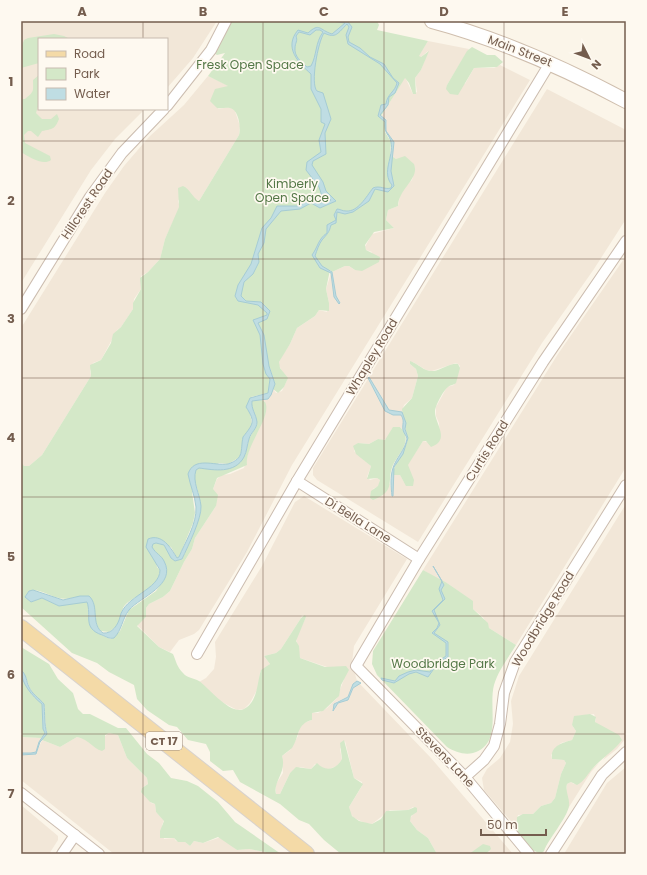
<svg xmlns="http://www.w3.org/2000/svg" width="647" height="875" font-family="Poppins,sans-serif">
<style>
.residential{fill:#f2e7d8}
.green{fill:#d4e8c8;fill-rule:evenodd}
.water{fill:#bfdde3;stroke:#a6ccd4;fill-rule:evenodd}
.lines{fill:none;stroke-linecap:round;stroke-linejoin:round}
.street-casing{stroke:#ccbdb0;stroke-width:12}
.secondary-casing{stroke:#cfbead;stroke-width:16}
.primary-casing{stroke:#d8d2cd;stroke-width:18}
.street{stroke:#fff;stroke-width:10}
.secondary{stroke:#fff;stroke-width:14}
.primary{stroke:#f4daa7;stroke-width:16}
.grid{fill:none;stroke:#745d4e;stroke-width:1;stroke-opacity:0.55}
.labels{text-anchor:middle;stroke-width:3.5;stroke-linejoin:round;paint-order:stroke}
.shield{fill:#fef9f0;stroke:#9d8c7f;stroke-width:1}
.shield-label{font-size:11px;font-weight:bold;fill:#745d4e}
.street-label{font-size:12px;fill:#745d4e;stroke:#fef9f0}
.park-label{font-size:12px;fill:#547847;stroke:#fef9f0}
.neatline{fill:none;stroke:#745d4e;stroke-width:1.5}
.grid-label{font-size:13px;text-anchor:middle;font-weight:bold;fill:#745d4e}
</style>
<rect width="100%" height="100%" fill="#fbf5e9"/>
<g class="residential">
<path d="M21,21h196l-24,37 -26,30v-49h-128v70h106l-30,30 -24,31 -70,113z"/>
<path d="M428,41l41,8 -22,36 18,-1 9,-16h20l6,-3 30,15 -238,385 -45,87 -48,78 -5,4 -15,6 -9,12 -11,-5 -22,-22 9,-8v-9l3,-4 14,-7 7,-6 14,-29 8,-13 3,-11 21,-32 -3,-17 4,-10 5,-4 8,-1 14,-6 6,-22 9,-17 6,-27 -3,-2h3l8,-11 3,4 6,-2 5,-11 -9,-16 4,-8 8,-12 7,-16 18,-12 4,-6 8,2 2,-9 -3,-14 5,-16 3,24 6,6 -4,-7 -4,-24 13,-6h4l6,4 17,-18 -6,-2 -1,-3 7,-13 22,-6 -8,-8 2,-10 10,-4 2,-10 5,-10 7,-6 3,-13 -9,-9 -10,1 -4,-2 2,-15 -8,-11 1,-8 -1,-4 -5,-2 24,-40 8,17 4,-2 -2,-14 6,-8 7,-19 -7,6h-3z"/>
<path d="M208,76l21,10 -11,23 12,-2 5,4 5,15 -1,9 -40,66 -7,-4 -6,-9 -8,13 2,6 -15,32 -5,20 -12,13 -7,4v13l-7,10 -1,10 -12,18 -4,3 -16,30 -8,3 -3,8 1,5 -49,79 -13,11h-5l-3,-4v-134l84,-135 19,-27 25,-29 35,-32z"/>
<path d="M547,89l79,41v89l-32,50 -52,74 -124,199 -101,-62 -4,-5v-7l55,-89 17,32 8,4h8l4,8 -2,7 -3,-3 -8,2 -5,10 -4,1 -5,-1 -9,5 -11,-1 -4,8 17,15 -4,11 3,3 7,-2 3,2 -1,6 -6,3 9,7 8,-13 2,13h1v-21h7l4,7 7,-6 -4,-11 16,-24 13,3 3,-3 1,-3 -1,-15 -3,-7v-9l11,-20 7,-2 6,-19 -2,-2 -2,-1 -24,8 -6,-1 -13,-8 -3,2 6,5 2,7 -6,22 -8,7 -2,7 -13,-1 -20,-34z"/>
<path d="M626,256v211l-110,178 -27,-17 -6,-11 -10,-8v-7l-26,-19h-4l-10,-16 9,15 -19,-12 135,-216z"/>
<path d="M304,496l103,63 -53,87 -2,17 5,18 -4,3 -5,13 -12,5 -3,8 5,-7 10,-3 5,-12 6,-5 72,75 82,96h-27l4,-3 -19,1 -2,2h-32l-9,-16 -11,-8 -7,-9v-3l7,-8 -4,-3 -5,3h-18l-18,14 -7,-1 -11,-5 -4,-5 -1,-6 13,-21v-4l-8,-4 -9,-37 -5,8 2,11 -5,6 -11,4 -11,-6 -4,5 -11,-2 -10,6 -10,21h-4v-10l7,-11 -1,-17 8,-6 8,-14 1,-8 4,-5 9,-3v-7h6l9,-5 10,-10 7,-19 -17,-12 -27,-9 -4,-19 10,-22 -4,-2 -1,3 -20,31 -5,4 -12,3 6,8 -10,8 -1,14 -9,17 -6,6 -7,1 -17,-9 -21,-19 7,-4 8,-9 2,-12 -1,-15 47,-76 33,-64z"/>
<path d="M626,504v234l-9,11 -14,11 2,-3 4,-27 -7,-2 -7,-6 1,-3 -2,-5 -17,2 -5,9 4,6 -4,9 -11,3 -10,12 1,4 12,1 2,3 -5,11 -6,24 -4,5 -10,3 -8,8 -15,1 -3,11 -31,-36 -2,-12 5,-9 13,-11 10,-16 3,-18 -2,-23 8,-25z"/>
<path d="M109,733l9,2 9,23 20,20 1,6 -6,4 9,15 4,1 1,8 8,8 -2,5 2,14 10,-1 2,3 9,1 5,4 4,-5 9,2 18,-6 16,13 12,-1 16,3 2,2h-153l-93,-74v-25l15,-1 6,-14 18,7 17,-10 9,2 19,10 -1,-12z"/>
<path d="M21,737l20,1 -5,14 -5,1h-10z"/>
<path d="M599,763l-8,9 -22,35 -23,37 20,-31 2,-11 -2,-7 1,-11 4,-2 3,2z"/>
<path d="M626,767v87h-62l43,-71z"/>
<path d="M21,805l37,31v4l-9,14h-28z"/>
</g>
<g class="green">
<path d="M232,21h100l16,1 -2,-1h31l2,4 -2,5 51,11 -9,15 2,1 8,-6 -8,19 -6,8 1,16h-3l-4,-11 -4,-5 -25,40 5,4v10l6,10 -1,13 6,4 9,-3 9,8c6,15 -15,24 -16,42l-10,4 -2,10 8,8 -20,4 -9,13 1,5 14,7 -1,5 -17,9 -7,-1 -6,-4h-4l-13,6 -2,-2 -4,19 3,14v8l-10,-1 -4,6 -18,12 -7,16 -11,18 1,6 8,10 -4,9 -6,6 -5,-4 2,-5 -5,-16 -4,6 4,5 -2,14 -17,4 -4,11 3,4 2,13 -1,5 -7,6 -4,21 -12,7 -9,-1 -13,6 19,1 20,-15 4,-16 6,-11 2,-5 -5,-16v-6l10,-1 3,2c8,14 -21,45 -18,63l-30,13 -4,11 5,6 -2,11 -21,32 -3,11 -8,13 -14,29 -7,6 -14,7 -3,4v9l-9,9 22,21 14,7c3,7 4,13 10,19 4,5 11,5 16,8 10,7 32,35 45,28 14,-7 13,-27 17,-39l9,-6 -6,-8 12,-3 5,-4 20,-31 4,-3 1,2 -10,24 3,5 1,12 25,9 21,-1 3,4 -8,15 -2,11 -16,15 -11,2v7c-16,4 -12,16 -20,28 -3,3 -7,5 -10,8 5,16 -9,25 -6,38h4l10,-21 6,-6 15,2 6,-6c8,9 19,7 25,-4l-2,-16 4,-3 10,38 9,6 -14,23 3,9 7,5 13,3 9,-5 5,-8 22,-1 7,-3 2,1v4l-6,4 -1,5 7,9 11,8 9,16h-96l-17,-14 -15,-16 -10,-4 -19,-16 -40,-22 -7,-12 -10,1 -13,-10v-9l-4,-8 -18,-4 -11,-13 -8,-2 -22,-15 -10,-11 -3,-14 -25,-13 -12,-9 -25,-10 -51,-46v-145l3,4h5l13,-11 49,-79 -1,-11 11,-5 10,-17 2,-9 8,-7 12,-18v-6l8,-14 -1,-11 8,-6 12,-13 5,-20 14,-32 -1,-19 5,-2c7,3 9,11 16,15l40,-66c2,-7 0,-25 -9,-27 -4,-1 -9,1 -13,0l-7,-7 5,-12 13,-3 -20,-10 17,-23 -8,2 -3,-2zM196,485c10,26 -3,50 -14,74l-7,2 -12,-17 8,3 6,11 2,-1 14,-34 2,-10 -3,-21zM155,552l6,6 4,8 1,10 -10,15 -27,19 -9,21 -9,8c-19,-7 -23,-12 -23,-32l12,24 9,1c3,-3 8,-5 9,-9 4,-6 2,-14 9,-20 10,-8 33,-17 33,-33l-3,-3zM33,590c18,2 23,13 43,7l-17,9 -17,-8 -11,4 -6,-5 4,-6z"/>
<path d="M54,34l10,2 6,3h-31v24l-18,5v-20l3,-8 4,-2z"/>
<path d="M472,47l15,8h8l8,7 -6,5 -23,1 -16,27 -8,-1 -4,-5 1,-4 20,-34z"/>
<path d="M39,75v28l-3,10 6,6h9l6,-5 2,5c-4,10 -6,10 -17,12l-4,6 -7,-6h-3l-4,4 1,8 25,13 1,4c-8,6 -22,-3 -30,-8v-53h4c10,-8 8,-8 8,-19z"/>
<path d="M410,361c9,3 14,11 24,10 7,-1 18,-9 24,-7l2,4 -4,15c-2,2 -6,2 -8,4 -5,4 -13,19 -13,25 0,12 16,28 -4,35l-5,-6h-3l-15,24 6,15 -1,6h-7l-6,-11h-7c1,-14 13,-23 15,-37 -2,-6 -6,-23 -6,-29l10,-11 6,-22 -2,-7 -6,-5z"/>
<path d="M393,427h7c14,13 -1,26 -7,38 -7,16 4,26 -20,35l-3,-2 1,-7 7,-5 2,-6 -3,-2 -10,1 4,-13 -15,-12 -3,-8 5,-3 11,1 9,-5 7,1z"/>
<path d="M423,570l24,13 26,18v8l15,14 1,5 27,17c-8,13 -18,26 -22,40 -6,23 9,59 -21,68 -9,2 -18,-1 -26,-6l-70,-72 -5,-11 1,-13z"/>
<path d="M21,647l28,17 9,15 15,14 5,16 5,5h7l28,14h8l21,26 12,9 12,15 16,3 11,5 20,16 17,20 46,32h-14l-2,-2 -16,-3 -12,1 -19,-13 -15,6 -9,-2 -4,5 -5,-4h-7l-4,-4h-14v-7l4,-10 -8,-9 -1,-8 -5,-2 -9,-10 1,-4 6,-4 -1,-6 -20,-20 -9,-23 -9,-2 -4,2v14l-3,2c-10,-3 -12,-11 -25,-14l-17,10 -18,-7 5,-8c-2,-4 -2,-18 -2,-23 -1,-8 -7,-10 -11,-15 -7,-7 -6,-18 -13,-24z"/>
<path d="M21,673l11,22 10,9 1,24 2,5 -4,5 -20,-1z"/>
<path d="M590,714l6,3 -1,5 24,13 3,5c-8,11 -19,17 -28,27 -6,6 -10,15 -17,18l-6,-3 -4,2c-2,8 3,14 2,22 -2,12 -20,32 -25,45l-2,2c-13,-1 -19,-13 -26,-22l1,-14 6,-3h10l8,-8 10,-3 4,-5 6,-24 5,-11 -2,-3 -12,-1c-2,-13 10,-16 20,-19l4,-9 -4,-6 2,-9z"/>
<path d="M483,844l7,2 1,3 -5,5h-17z"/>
</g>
<g class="water">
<path d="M332,21l16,1 4,5 -4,10 1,5 11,6 10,9 14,7 9,14 6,5 -4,10 -6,4 -1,8 -8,10 6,5v11l8,11 -3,29 3,15 -6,6 -13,-3 -6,12 -16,11 -8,2 -8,-2 -1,11 -5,2c-2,8 -4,9 -9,15 -3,4 -5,10 -7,16l7,10 10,6 4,24 4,7 -1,1 -5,-7 -3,-24 -11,-5 -8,-13c6,-8 6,-16 15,-22v-8l9,-5 -2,-5 3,-6c3,0 5,2 9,2 12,1 20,-14 27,-23 7,-3 12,2 18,0l1,-3c-11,-13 2,-28 -1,-43 -2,-9 -7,-7 -6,-20l-7,-6 3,-11 5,-1c1,-10 9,-12 11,-21l-17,-19 -32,-20 -2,-9 3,-8 -2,-3c-9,9 -11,15 -23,9 -6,9 -14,51 -7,58l6,2 8,26 -6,14 1,21 -13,7 -1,4 11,17 3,9 10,10 -16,7 -9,-5 -11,6 -19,2 -15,18 -2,14 -6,11 1,8 -6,12 -9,8 -3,14 5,5 15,1 9,9 -3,8 -9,4 6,12 5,31 6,18 -4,11 -3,4 -16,2c-1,8 4,13 5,21 0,7 -6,10 -8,17 -2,6 -2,12 -5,18 -9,17 -30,13 -45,11l-3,2c-4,12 4,24 5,36 1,12 -13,40 -19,53l-7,2 -4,-3 -7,-13 -8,-2 -3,1 -1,3c4,7 9,8 12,14 13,24 -24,36 -35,49 -7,9 -7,20 -15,28 -5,1 -7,-1 -12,-3 -20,-7 -10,-19 -15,-33l-28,4 -17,-8 -11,4 -6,-5 4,-6 4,-1 30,10 17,-4h9c11,10 1,28 14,37 9,1 15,-8 17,-16 4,-21 40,-27 40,-47l-14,-23 2,-8c14,-6 23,9 29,19l2,-1c6,-15 18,-33 17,-50 -1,-11 -6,-22 -8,-33 6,-18 26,-8 40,-10 17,-6 12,-13 15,-27 10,-13 13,-15 3,-30l4,-9 18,-5 2,-14 -4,-5 -3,-10 -3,-29 -7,-15 14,-5v-2l-9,-8 -20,-4 -3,-5 3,-11 13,-21 11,-36 9,-10 6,-12h22l12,-8 9,5 11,-3 -9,-4 -3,-9 -13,-17 1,-8 14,-10 -2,-12 6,-16 -4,-2v-13l-10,-20v-15c-12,-11 -28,-26 -13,-44l10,3c12,-11 11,-3 24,1l13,-11zM316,30h4l3,2c-8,11 -6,23 -12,34l-4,1c-6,-5 -13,-11 -12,-19 0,-5 3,-7 1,-12l3,-4 11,3z"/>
<path d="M369,377l20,33 13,2 4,11 -1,6 3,9 -5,16 -9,13 -1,29h-1c-1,-9 -2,-19 1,-28 3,-10 12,-18 14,-29 0,-3 -3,-5 -4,-9 -1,-6 2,-9 -2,-15h-8l-8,-4 -17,-33z"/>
<path d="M433,566l11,19 -3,5 4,9 -11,11 6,15 -6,8 14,9v15l-10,6 -10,14 -12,-5 -7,2 -15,9 -12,-3 -1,-2 14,3 4,-5 9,-4 8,-2 14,2 6,-9 10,-7v-13l-14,-10 5,-5 2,-5 -7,-12 11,-11 -4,-11 3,-8z"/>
<path d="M21,670c6,5 5,11 8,17 3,7 10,11 15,17 1,10 0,20 3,30l-7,8 -4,12 -15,1v-2h10l5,-1 3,-10 6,-9 -2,-4 -1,-25c-10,-8 -21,-21 -21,-34z"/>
<path d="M357,681l4,2 -8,5 -5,12 -10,3 -5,8 1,-7 14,-7 5,-13z"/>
</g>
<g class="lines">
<defs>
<g id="street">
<path d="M167,106l44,-56 15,-29"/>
<path d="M21,309l69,-112 32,-44 42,-44"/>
<path d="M297,481l122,78"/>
<path d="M197,654l100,-173 253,-418"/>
<path d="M465,777l19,-17 10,-14 6,-22 4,-31 11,-31 111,-177"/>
<path d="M21,793l78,61"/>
<path d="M62,854l13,-19"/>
<path d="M529,854l-64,-77 -109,-111 63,-107 124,-197 83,-121"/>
<path d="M551,854l51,-79 24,-23"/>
</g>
<path id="secondary" d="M432,21c68,18 132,47 194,80"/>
<path id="primary" d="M21,628l285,226"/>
</defs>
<use href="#street" class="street-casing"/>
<use href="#secondary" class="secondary-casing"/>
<use href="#primary" class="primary-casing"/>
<use href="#street" class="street"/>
<use href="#secondary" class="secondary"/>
<use href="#primary" class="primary"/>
</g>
<path class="grid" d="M143,21v18M263,21v833M384,21v833M504,21v833M143,109v745M21,141h605M21,259h605M21,378h605M21,497h605M21,616h605M21,734h605"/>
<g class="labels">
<rect class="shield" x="146" y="732" width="36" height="18" rx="3"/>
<g class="shield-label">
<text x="164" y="745">CT 17</text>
</g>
<g class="street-label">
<text transform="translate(520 51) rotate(21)" y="4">Main Street</text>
<text transform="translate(87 204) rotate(-56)" y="4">Hillcrest Road</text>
<text transform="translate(372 357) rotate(-59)" y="4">Whapley Road</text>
<text transform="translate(487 451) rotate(-58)" y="4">Curtis Road</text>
<text transform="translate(358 520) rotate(32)" y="4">Di Bella Lane</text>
<text transform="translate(543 619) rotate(-59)" y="4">Woodbridge Road</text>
<text transform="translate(445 757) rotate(46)" y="4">Stevens Lane</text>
</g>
<g class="park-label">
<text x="250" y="69">Fresk Open Space</text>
<text x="292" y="188">Kimberly<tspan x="292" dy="14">Open Space</tspan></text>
<text x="443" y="668">Woodbridge Park</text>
</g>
</g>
<rect width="647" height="875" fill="none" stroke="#fef9f0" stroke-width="44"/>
<rect x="38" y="38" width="130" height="72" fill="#fef9f0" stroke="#c7bbaf"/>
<rect x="46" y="51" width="20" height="6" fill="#f4daa7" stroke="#c7bbaf"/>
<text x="74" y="58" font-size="12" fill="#745d4e">Road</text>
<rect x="46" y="68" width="20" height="12" fill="#d4e8c8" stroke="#c7bbaf"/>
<text x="74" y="78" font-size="12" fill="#745d4e">Park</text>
<rect x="46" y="88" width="20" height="12" fill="#bfdde3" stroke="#c7bbaf"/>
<text x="74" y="98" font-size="12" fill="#745d4e">Water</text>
<g transform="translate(589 58) rotate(132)" stroke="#fef9f0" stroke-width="3" paint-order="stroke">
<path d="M0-3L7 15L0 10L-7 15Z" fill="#745d4e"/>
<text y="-6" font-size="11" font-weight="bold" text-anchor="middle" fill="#745d4e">N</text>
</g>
<path d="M481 829v6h65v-6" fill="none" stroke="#745d4e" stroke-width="2"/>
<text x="487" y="829" font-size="12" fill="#745d4e" stroke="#fef9f0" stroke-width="3" paint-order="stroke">50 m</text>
<rect x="22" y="22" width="603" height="831" class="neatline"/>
<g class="grid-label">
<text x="82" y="16">A</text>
<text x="203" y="16">B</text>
<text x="324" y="16">C</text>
<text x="444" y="16">D</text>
<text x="565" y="16">E</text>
<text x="11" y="86">1</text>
<text x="11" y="205">2</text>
<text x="11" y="323">3</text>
<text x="11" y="442">4</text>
<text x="11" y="561">5</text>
<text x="11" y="679">6</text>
<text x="11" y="798">7</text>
</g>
</svg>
